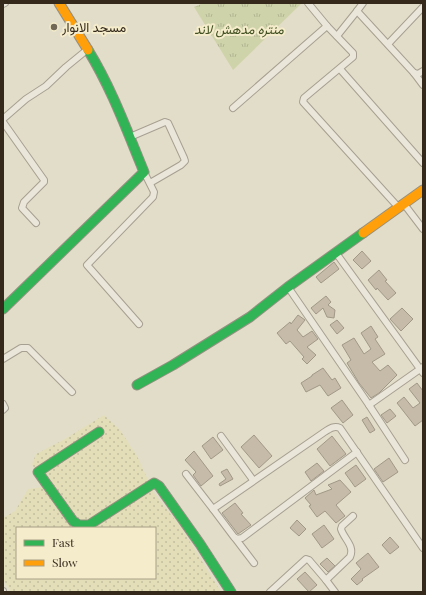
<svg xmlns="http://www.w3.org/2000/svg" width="426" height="595" font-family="'Playfair Display',Vazirmatn,serif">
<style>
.farmland{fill:url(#farmland-dots);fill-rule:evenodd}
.park{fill:url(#park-tufts)}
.building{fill:#c6bba9;stroke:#a29888}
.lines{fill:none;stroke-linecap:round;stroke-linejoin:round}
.street-casing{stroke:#a7a092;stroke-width:8}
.fast-casing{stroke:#969082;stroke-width:11}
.slow-casing{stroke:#969082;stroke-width:11}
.street{stroke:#eae6da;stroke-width:6}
.fast{stroke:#30b455;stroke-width:9}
.slow{stroke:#ff9f0a;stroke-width:9}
.poi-dot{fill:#716858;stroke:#f5eccc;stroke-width:1.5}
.labels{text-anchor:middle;stroke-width:4;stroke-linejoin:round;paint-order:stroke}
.poi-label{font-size:13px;fill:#34291b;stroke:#f5eccc;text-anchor:start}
.park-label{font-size:13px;font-style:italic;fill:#415121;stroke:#f5eccc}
</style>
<defs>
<pattern id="farmland-dots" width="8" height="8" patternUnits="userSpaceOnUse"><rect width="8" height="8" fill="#e3deb8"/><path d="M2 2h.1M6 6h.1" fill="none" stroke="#c3be9e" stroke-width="1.8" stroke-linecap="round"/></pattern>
<pattern id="park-tufts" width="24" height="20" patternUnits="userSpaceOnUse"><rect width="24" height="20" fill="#cfd3aa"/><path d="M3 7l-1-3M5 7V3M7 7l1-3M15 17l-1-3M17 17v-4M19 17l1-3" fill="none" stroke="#b2b592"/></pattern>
</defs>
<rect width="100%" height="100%" fill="#e2ddc8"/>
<path class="farmland" d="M104,415l16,15 17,26 17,37 28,36 39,63h-210l-8,-13v-61l12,-7 13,-22 15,-2 -11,-23 4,-10 29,-15zM17,528h138v50h-138z"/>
<path class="park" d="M204,3h98l-69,67 -39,-63z"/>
<g class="building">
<path d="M362,251l9,10 -9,8 -9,-9z"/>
<path d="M334,262l5,7 -18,14 -5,-6z"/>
<path d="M379,270l8,10 -2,1 11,12 -8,7 -11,-12 -1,2 -8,-10z"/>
<path d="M326,296l5,6 -3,3 7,5 -1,8 -7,-1 -4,-9 -7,6 -5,-6z"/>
<path d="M402,308l11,11 -12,12 -11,-12z"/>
<path d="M298,315l7,5 -8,10 6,7 9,-6 6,8 -11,8 9,8 -9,9 -5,-5 2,-2 -14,-16 -4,3 -9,-11 13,-11 1,2z"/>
<path d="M337,320l7,8 -7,6 -7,-9z"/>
<path d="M371,326l7,11 -3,2 10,15 -13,8 8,9 8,-6 9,10 -18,18 -8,5 -12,-15 -12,-20 4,-3 -9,-15 12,-7 10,16 7,-5 -10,-16z"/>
<path d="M323,368l9,12 3,-2 6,10 -13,8 -8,-11 -14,7 -5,-9 11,-7v-1z"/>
<path d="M417,383l6,8v29l-8,6 -18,-23 7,-6 9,11 7,-5 -11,-14z"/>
<path d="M342,400l11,15 -10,8 -12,-15z"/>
<path d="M390,409l6,7 -9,7 -6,-8z"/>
<path d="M367,417l8,13 -5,3 -8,-13z"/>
<path d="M254,435l18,21 -13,12 -18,-21z"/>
<path d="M332,436l14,18 -16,12 -13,-17z"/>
<path d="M213,437l10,13 -12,9 -9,-13z"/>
<path d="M194,451l19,25 -12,10 -8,-11 3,-3 -11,-12z"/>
<path d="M389,458l9,14 -15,10 -9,-13z"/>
<path d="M317,463l7,8 -13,10 -6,-9z"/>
<path d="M356,465l10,14 -11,8 -10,-14z"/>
<path d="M227,469l6,10 -13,7 -1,-2 7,-5 -5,-7z"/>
<path d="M340,480l11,12 -15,13 9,11 -9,7 -11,-12 -8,6 -8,-11 2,-1 -6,-7 9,-8 2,5 16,-6 -4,-4z"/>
<path d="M235,503l8,10 -2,1 10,11 -13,9 -16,-21z"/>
<path d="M297,520l9,9 -7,7 -9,-8z"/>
<path d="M324,525l10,14 -12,9 -10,-14z"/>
<path d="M390,537l9,10 -9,7 -8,-9z"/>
<path d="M368,553l11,14 -17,12 1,1 -6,5 -6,-6 10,-10 -5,-6z"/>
<path d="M327,558l8,8 -7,6 -8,-8z"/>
<path d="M305,572l12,13 -8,7 -12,-13z"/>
</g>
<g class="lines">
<defs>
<g id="street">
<path d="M363,3l-6,8 57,62 4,1 5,-3"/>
<path d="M3,4l2,-1"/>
<path d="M327,26l26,27v4l-49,41 -1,4 96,106"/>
<path d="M337,36l20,-25"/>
<path d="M388,44l35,-37"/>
<path d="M340,69l83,94"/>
<path d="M414,73l9,12"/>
<path d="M233,108l94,-82 -19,-23"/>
<path d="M3,119l23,-20 20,-13 20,-19 22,-18"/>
<path d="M3,122l41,58v2l-20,20 -2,6 14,15"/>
<path d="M130,137l35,-15 3,1 16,35 1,3 -4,4 -31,18"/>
<path d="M404,204l19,25"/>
<path d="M336,253l87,120"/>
<path d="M288,287l81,118 54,-38"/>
<path d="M139,324l-52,-59 66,-68 1,-5 -10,-20"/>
<path d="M3,359l18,-11h7l44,44"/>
<path d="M3,404l2,4 -2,2"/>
<path d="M369,405l36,55"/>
<path d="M221,436l32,44"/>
<path d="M186,474l27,35 110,-76c6,-4 11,-8 17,-5l83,120"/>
<path d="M213,509l21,28 3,2 5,-1 115,-86"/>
<path d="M235,538l19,25"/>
<path d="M326,580l9,12"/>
<path d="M3,591v1"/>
<path d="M270,592l36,-33 3,1 17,20 24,-23c5,-11 -6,-18 -9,-28l1,-3 11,-10"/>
</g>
<g id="fast">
<path d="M3,309l141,-137c-17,-41 -32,-83 -56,-122"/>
<path d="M137,385l36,-20 77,-48 38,-30 75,-54"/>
<path d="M99,432l-61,40 35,49 6,4h10l65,-42 5,3 41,58 31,48"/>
</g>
<g id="slow">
<path d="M59,3l29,47"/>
<path d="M363,233l60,-43"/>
</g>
</defs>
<use href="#street" class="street-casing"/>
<use href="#fast" class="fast-casing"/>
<use href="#slow" class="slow-casing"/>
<use href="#street" class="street"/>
<use href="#fast" class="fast"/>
<use href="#slow" class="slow"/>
</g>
<circle class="poi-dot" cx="54" cy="27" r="4"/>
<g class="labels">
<g class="poi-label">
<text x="62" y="32">مسجد الانوار</text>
</g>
<g class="park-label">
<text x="239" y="34">منتره مدهش لاند</text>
</g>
</g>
<rect width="426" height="595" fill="none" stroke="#34291b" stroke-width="8"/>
<rect x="16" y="527" width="140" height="52" fill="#f5eccc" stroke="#a89e85"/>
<rect x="24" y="540" width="20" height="6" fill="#30b455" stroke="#a89e85"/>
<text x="52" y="547" font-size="12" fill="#34291b">Fast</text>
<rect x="24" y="560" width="20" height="6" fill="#ff9f0a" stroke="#a89e85"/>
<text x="52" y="567" font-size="12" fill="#34291b">Slow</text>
</svg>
